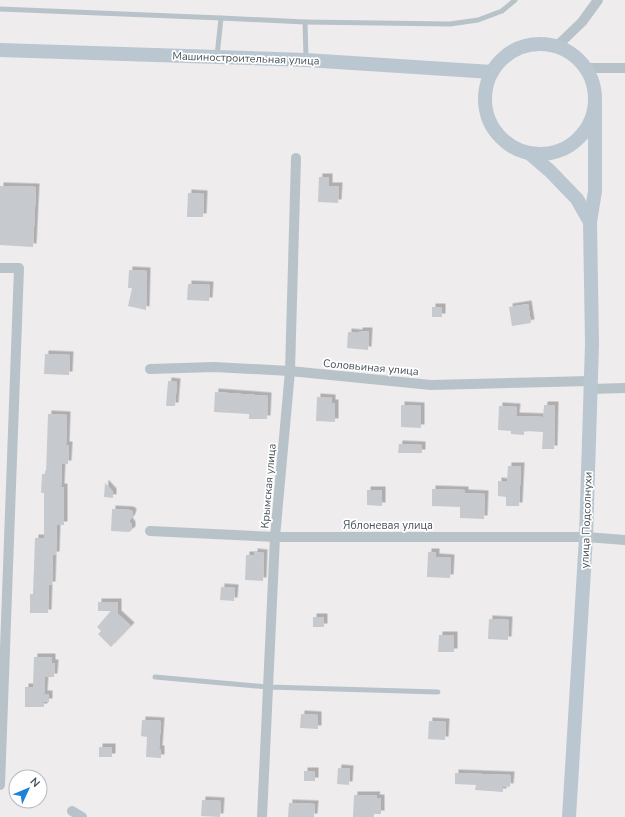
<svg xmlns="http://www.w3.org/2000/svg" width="625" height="817" font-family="'Nunito Sans',sans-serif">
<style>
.building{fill:#c6cacf;filter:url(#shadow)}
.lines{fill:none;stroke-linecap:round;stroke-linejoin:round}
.lane{stroke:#b8c3c9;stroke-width:5}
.street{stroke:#b8c3c9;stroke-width:10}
.secondary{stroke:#bac7d1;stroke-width:14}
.labels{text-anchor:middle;stroke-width:3.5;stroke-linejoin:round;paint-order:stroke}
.street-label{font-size:11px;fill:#455259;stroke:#fff}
</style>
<defs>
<filter id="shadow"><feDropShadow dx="3.5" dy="-3.5" stdDeviation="0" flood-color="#0004"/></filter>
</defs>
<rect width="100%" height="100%" fill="#efeced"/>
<g class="building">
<path d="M319,177h10v9h10l-1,17 -20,-1z"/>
<path d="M0,186l36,1 -3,60 -33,-2z"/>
<path d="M188,193l16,1 -1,23h-16z"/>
<path d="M129,270l18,1 -1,39 -18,-4 4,-18h-4z"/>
<path d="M188,284l22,1 -1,16 -22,-1z"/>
<path d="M528,304l3,19 -19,3 -3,-19z"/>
<rect x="432" y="307" width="10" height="10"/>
<path d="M359,331h10l-1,19 -21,-2 1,-16 11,1z"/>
<path d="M45,354l25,1 -1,20 -25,-1z"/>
<path d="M168,381l9,1 -2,24h-9z"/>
<path d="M215,392l53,4 -1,23h-18v-5l-35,-2z"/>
<path d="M317,397l15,1v5h3v19l-19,-1z"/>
<path d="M401,405l20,1v22l-20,-1z"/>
<path d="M544,405h11l-1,44h-12l1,-17 -19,-1v4l-13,-1v-3l-13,-1 1,-24 18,1 -1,9 27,1z"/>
<path d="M48,414l19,1 -1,30h3l-1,19h-6l-1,23h3v38h-7l-1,30h-3l-1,30h-3l-1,28h-18v-19h3l2,-56h9v-45h-3l1,-19h4z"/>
<path d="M399,444l23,1v8h-24z"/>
<path d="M508,466h13l-2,40h-13v-9l-8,-1v-15l9,1z"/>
<path d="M105,483l8,9v6l-9,-1z"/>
<path d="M432,489l33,1v3l20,1 -1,25 -24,-1v-11l-28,-1z"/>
<path d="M367,490h15v16l-15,-1z"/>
<path d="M112,509l18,1 3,2 -1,5 -3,4 3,4v5l-3,2 -18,-1z"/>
<path d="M254,552l10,1 -1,28 -18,-1 1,-25h8z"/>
<path d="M428,552h8v5l15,1 -1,20 -23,-1z"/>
<path d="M221,587l14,1 -1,13 -14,-1z"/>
<path d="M98,602h20v12l13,12 -20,21 -13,-13 3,-3 -4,-4 14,-16h-13z"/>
<rect x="313" y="617" width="11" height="10"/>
<path d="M489,619l20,1 -1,20 -20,-1z"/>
<path d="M439,635h15v17h-16z"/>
<path d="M34,657h18v6h3l-1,14h-9l-1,17h5v8h-5v5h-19v-20h8z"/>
<path d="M301,714l17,1v14l-18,-1z"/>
<path d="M142,720l19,1 -2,28h2v9l-15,-1 1,-20 -6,-1z"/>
<path d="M429,721l17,1 -1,18 -17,-1z"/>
<rect x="99" y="747" width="13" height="10"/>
<path d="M338,768l12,1 -1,16 -12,-1z"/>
<rect x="304" y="771" width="11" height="10"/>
<path d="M455,773l56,2 -1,12 -7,-1v6l-28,-2 1,-5 -21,-1z"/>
<path d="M354,795h23l-1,3h5v16h-7v3h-21z"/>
<path d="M202,800l19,1 -1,16 -19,-1z"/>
<path d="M289,803l26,1 -1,13h-26z"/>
</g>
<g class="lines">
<g class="lane">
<path d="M0,9l221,9"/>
<path d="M305,22l145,2 28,-4 24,-9 13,-11"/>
<path d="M217,56l4,-38 84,4 1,36"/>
<path d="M155,677l113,10 170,5"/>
</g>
<g class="street">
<path d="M557,46l25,-24 16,-22"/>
<path d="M586,68h39"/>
<path d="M0,268h19l-19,517"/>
<path d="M150,369l64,-2 76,4 141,14 159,-4"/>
<path d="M590,389l35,-1"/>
<path d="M150,531l125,6h311l39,3"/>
<path d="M72,811l10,6"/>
<path d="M262,817l13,-280 15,-166 6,-213"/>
</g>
<g class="secondary">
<circle cx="540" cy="99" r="55"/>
<path d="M0,50l306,10 186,12"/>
<path d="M529,153l21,18 27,28 13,23"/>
<path d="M569,817l17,-280 6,-193 -2,-122 5,-31v-87"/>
</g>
</g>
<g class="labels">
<g class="street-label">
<text transform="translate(246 58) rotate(2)" y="4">Машиностроительная улица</text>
<text transform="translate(371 367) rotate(5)" y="4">Соловьиная улица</text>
<text transform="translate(268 486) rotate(-85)" y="4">Крымская улица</text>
<text transform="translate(586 520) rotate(-88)" y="4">улица Подсолнухи</text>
<text x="388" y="529">Яблоневая улица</text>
</g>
</g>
<g transform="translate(28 789) rotate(46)"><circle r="19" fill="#ffffff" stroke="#b5babd"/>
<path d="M0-3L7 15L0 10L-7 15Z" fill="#1c82da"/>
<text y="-6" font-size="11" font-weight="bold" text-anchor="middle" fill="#455259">N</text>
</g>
</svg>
